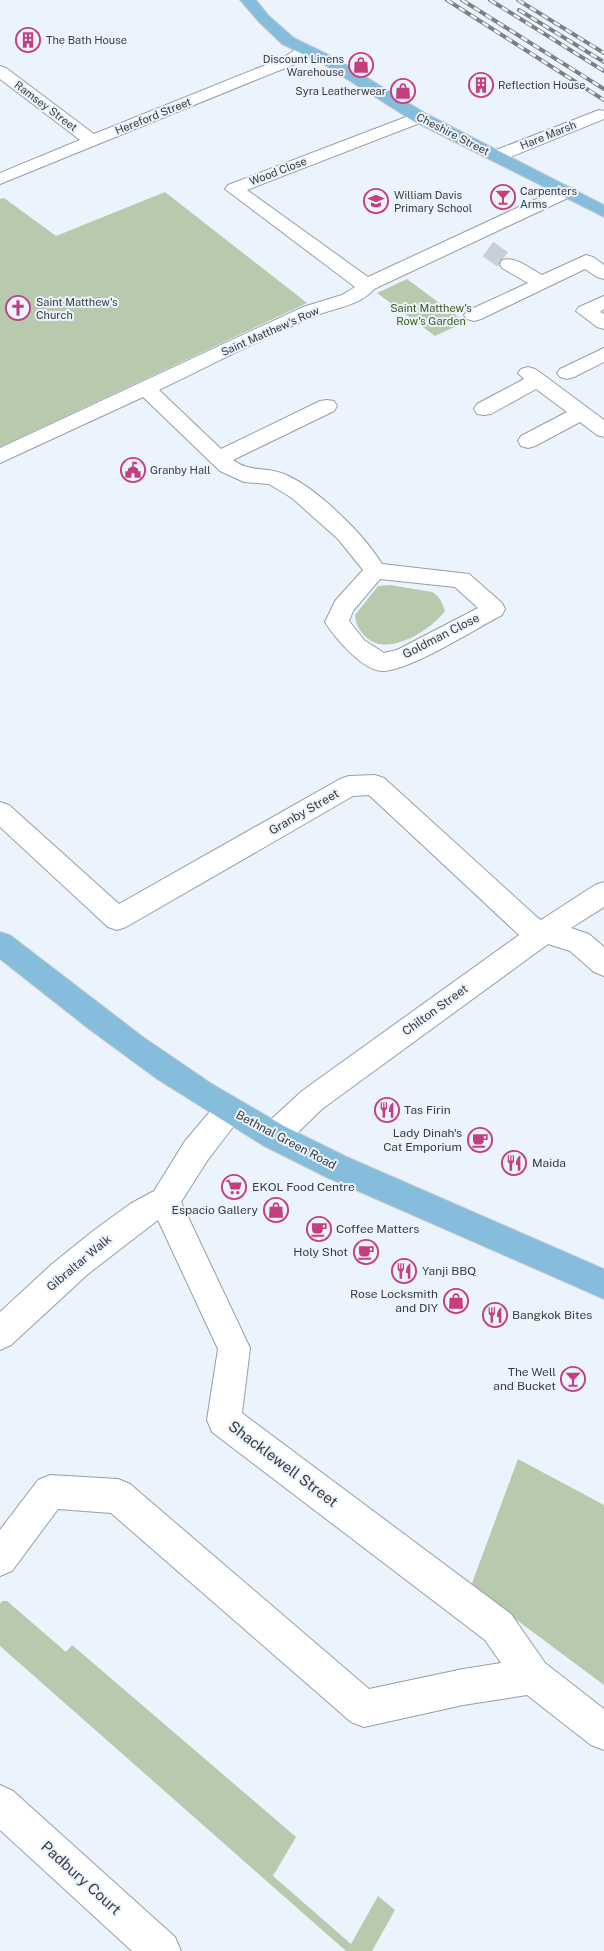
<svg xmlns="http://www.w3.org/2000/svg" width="604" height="1951" font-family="'Public Sans',sans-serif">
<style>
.green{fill:#b8caad}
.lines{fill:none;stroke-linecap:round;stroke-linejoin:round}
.minor-tunnel{stroke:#c7ced6;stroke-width:18;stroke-dasharray:18 9;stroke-linecap:butt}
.minor-casing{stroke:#969ea6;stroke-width:2}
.major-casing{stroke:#cfd0d1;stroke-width:2}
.minor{fill:#fff;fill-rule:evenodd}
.major{fill:#86bddc;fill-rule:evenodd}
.rail-casing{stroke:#7b8086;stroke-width:4}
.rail{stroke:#ebf3fc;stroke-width:2.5;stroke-dasharray:7;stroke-linecap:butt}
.labels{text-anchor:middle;stroke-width:4;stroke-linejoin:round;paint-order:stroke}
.far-poi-label{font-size:11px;fill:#393c40;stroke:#ebf3fc;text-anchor:start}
.far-street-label{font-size:11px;fill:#393c40;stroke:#ebf3fc}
.far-park-label{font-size:11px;fill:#385c1a;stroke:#ebf3fc}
.street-label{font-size:12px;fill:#393c40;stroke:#ebf3fc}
.poi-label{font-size:12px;fill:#393c40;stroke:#ebf3fc;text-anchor:start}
.near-street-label{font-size:15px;fill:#393c40;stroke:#ebf3fc}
</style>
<rect width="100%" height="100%" fill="#ebf3fc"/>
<g class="green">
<path d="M165,192l142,111 -307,144v-248l4,-1 52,38z"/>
<path d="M407,279l58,43 -30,14 -58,-43z"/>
<path d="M390,585l42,7c8,4 10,11 13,19 -14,19 -56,46 -78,27 -8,-8 -11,-12 -12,-23l23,-29z"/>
<path d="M518,1459l86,46v180l-133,-99z"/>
<path d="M2,1601h5l59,51 6,-7 224,192 -23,39 78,68 27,-48 17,14 -23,41h-26l-346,-305v-42z"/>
</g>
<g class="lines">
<path class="minor-tunnel" d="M488,249l21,15"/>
<defs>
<g id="minor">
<path d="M305,45l6,2 2,3 -18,14 -295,120v-11l80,-33 -80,-61v-13l6,2 88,66 189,-76 16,-11z"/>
<path d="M599,110l5,1v8l-101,41 -6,1 -6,-1 -3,-4 3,-4z"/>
<path d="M419,112l6,1 2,4 -2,4 -178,69 121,87 192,-89 6,-1 6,1 3,4 -3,4 -198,93c-16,18 -38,18 -59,27 -53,22 -104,49 -156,74l62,59 99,-48 7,-1 7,1 3,5 -3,5 -101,49c17,13 32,6 51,14 32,13 80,60 98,90l87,10 33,29 3,6 -3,6c-27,14 -92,56 -120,56 -20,-1 -47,-33 -57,-49l10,-21 28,-31 -25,-31 -46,-41 -23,-14 -25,-2 -24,-11 -77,-74 -143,66v-15l303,-141 39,-12 13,-8 -130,-98 3,-4zM380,579l75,8 23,21 -81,42 -13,3 -20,-13 -15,-19 4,-10z"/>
<path d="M586,255l7,2 11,8v14l-7,-2 -12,-8 -104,50 -7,2 -7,-2 -3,-4 3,-4 61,-28 -26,-15 -2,-4 2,-4c15,-4 28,9 40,15z"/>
<path d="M604,296v13l-4,3 4,2v15l-7,-2 -21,-16 3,-4z"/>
<path d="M604,348v14l-30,15 -7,2 -7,-2 -3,-4 3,-4z"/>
<path d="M528,367l7,2 10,7 59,44v17l-7,-2 -17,-13 -45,24 -7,2 -7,-2 -3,-5 3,-5 46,-24 -31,-23 -45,25 -7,1 -7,-1 -3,-5 3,-5 47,-25 -6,-6 3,-4z"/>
<path d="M375,775l9,3 155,141 2,1 54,-35 9,-3v25l-33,21 18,6 15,13v29l-10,-4 -24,-21 -22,-7 -226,165 -38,37 -10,4 -10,-4 -5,-10 5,-10 38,-35 217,-156 -150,-140 -16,1 -227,131 -9,3 -9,-3 -108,-100v-25l9,3 110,99 221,-125 9,-3z"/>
<path d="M229,1097l10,4 5,9 -5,9 -32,42 -26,41 69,146 -8,65 269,201 34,49 59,46v41l-13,-5 -64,-50 -64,10 -99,22 -13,-5 -240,-209 -53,-4 -46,62 -12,5v-46l38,-50 12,-5 68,4 12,5 239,205 94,-20 38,-6 -16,-23 -273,-208 -5,-12 11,-71 -60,-129 -70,54 -77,71 -11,5v-38l52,-48 41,-33 37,-27 24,-13 31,-50 34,-40z"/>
<path d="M0,1785l13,6 162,146 6,14h-49l-132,-121z"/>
</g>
<g id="major">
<path d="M240,0h16l13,16 25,22 41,20 90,55 179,92v12l-191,-96 -90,-57 -41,-20 -23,-22z"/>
<path d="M0,932l10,3 133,102 69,47 72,42 63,31 257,112v30l-278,-122 -62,-31 -107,-67 -68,-50 -89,-70z"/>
</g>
</defs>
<use href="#minor" class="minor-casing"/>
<use href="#major" class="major-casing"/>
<use href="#minor" class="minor"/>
<use href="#major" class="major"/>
<defs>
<g id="rail">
<path d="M447,0l157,100"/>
<path d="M462,0l142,89"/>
<path d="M490,0l114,71"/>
<path d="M518,0l86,53"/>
<path d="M519,10l85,52"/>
</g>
</defs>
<use href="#rail" class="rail-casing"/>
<use href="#rail" class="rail"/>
</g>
<defs>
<symbol id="building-ring" viewBox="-11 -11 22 22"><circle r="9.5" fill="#ebf3fc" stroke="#c53f80" stroke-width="1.5"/><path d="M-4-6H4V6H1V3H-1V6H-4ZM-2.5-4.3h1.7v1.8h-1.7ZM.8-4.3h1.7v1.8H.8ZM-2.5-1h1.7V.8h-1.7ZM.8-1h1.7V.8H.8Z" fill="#c53f80"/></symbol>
<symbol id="shop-ring" viewBox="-11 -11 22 22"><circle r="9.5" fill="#ebf3fc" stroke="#c53f80" stroke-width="1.5"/><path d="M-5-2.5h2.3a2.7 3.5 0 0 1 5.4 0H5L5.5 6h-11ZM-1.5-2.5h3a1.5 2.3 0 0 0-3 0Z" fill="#c53f80"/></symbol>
<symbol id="bar-ring" viewBox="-11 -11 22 22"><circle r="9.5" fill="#ebf3fc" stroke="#c53f80" stroke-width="1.5"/><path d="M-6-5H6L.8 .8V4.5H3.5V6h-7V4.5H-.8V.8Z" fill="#c53f80"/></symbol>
<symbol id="school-ring" viewBox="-11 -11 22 22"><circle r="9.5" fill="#ebf3fc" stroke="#c53f80" stroke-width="1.5"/><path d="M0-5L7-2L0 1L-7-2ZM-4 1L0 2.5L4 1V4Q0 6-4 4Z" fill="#c53f80"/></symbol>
<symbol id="church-ring" viewBox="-11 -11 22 22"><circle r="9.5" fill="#ebf3fc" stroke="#c53f80" stroke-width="1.5"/><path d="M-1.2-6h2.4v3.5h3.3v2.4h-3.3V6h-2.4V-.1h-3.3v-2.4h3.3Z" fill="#c53f80"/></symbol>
<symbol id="civic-ring" viewBox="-11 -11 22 22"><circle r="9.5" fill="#ebf3fc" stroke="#c53f80" stroke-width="1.5"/><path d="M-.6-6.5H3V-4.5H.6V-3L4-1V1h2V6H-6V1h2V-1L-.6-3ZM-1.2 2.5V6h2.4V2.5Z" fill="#c53f80"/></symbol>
<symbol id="restaurant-ring" viewBox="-11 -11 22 22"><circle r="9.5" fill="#ebf3fc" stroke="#c53f80" stroke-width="1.5"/><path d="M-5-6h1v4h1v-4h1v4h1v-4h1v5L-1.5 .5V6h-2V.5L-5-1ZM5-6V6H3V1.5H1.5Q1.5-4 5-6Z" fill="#c53f80"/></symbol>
<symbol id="cafe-ring" viewBox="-11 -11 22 22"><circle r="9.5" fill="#ebf3fc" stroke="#c53f80" stroke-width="1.5"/><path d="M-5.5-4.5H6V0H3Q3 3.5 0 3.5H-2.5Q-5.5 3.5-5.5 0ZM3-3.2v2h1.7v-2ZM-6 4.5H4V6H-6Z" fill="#c53f80"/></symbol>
<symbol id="supermarket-ring" viewBox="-11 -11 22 22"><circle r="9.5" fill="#ebf3fc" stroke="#c53f80" stroke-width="1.5"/><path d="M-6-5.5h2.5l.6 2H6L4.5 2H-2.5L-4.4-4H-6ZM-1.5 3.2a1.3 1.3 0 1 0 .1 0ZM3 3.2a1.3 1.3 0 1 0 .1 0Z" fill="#c53f80"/></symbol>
</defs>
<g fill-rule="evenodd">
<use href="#building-ring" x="14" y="26" width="28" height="28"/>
<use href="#shop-ring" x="347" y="51" width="28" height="28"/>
<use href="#building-ring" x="467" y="71" width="28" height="28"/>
<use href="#shop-ring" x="389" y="77" width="28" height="28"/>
<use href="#bar-ring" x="489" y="183" width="28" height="28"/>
<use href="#school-ring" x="362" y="187" width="28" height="28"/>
<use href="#church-ring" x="4" y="294" width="28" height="28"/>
<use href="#civic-ring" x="119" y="456" width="28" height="28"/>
<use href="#restaurant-ring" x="373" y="1096" width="28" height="28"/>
<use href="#cafe-ring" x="466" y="1126" width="28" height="28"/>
<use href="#restaurant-ring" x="500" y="1149" width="28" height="28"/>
<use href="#supermarket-ring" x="220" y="1173" width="28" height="28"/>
<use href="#shop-ring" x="262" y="1196" width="28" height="28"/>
<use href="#cafe-ring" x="305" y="1215" width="28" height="28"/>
<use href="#cafe-ring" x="352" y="1238" width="28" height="28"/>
<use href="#restaurant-ring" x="390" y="1257" width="28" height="28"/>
<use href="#shop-ring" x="442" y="1287" width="28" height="28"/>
<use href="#restaurant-ring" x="481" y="1301" width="28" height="28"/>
<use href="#bar-ring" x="559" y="1365" width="28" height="28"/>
</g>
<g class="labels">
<g class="far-poi-label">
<text x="46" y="44">The Bath House</text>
<text x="344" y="63" text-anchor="end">Discount Linens<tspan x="344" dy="13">Warehouse</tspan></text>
<text x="498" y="89">Reflection House</text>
<text x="386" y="95" text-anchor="end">Syra Leatherwear</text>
<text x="520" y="195">Carpenters<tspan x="520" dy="13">Arms</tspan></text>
<text x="394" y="199">William Davis<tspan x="394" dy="13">Primary School</tspan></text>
<text x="36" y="306">Saint Matthew's<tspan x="36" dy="13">Church</tspan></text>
<text x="150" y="474">Granby Hall</text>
</g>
<g class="far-street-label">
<text transform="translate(46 106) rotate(37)" y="4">Ramsey Street</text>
<text transform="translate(153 116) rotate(-22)" y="4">Hereford Street</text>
<text transform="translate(453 134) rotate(27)" y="4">Cheshire Street</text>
<text transform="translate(548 135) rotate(-22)" y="4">Hare Marsh</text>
<text transform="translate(278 171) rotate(-21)" y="4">Wood Close</text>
<text transform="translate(270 331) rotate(-24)" y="4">Saint Matthew's Row</text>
</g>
<g class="far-park-label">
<text x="431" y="312">Saint Matthew's<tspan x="431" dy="13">Row's Garden</tspan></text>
</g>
<g class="street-label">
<text transform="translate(441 636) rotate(-27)" y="4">Goldman Close</text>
<text transform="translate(304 812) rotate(-30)" y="4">Granby Street</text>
<text transform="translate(435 1010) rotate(-36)" y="4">Chilton Street</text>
<text transform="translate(286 1140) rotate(28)" y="4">Bethnal Green Road</text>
<text transform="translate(79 1263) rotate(-40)" y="4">Gibraltar Walk</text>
</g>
<g class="poi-label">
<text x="404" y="1114">Tas Firin</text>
<text x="462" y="1137" text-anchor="end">Lady Dinah's<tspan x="462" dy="14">Cat Emporium</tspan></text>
<text x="532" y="1167">Maida</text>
<text x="252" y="1191">EKOL Food Centre</text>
<text x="258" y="1214" text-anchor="end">Espacio Gallery</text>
<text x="336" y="1233">Coffee Matters</text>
<text x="348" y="1256" text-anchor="end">Holy Shot</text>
<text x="422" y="1275">Yanji BBQ</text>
<text x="438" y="1298" text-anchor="end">Rose Locksmith<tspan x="438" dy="14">and DIY</tspan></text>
<text x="512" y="1319">Bangkok Bites</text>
<text x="556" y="1376" text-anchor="end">The Well<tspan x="556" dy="14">and Bucket</tspan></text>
</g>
<g class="near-street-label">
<text transform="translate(283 1464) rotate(37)" y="5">Shacklewell Street</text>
<text transform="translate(81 1878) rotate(42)" y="5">Padbury Court</text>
</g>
</g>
</svg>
